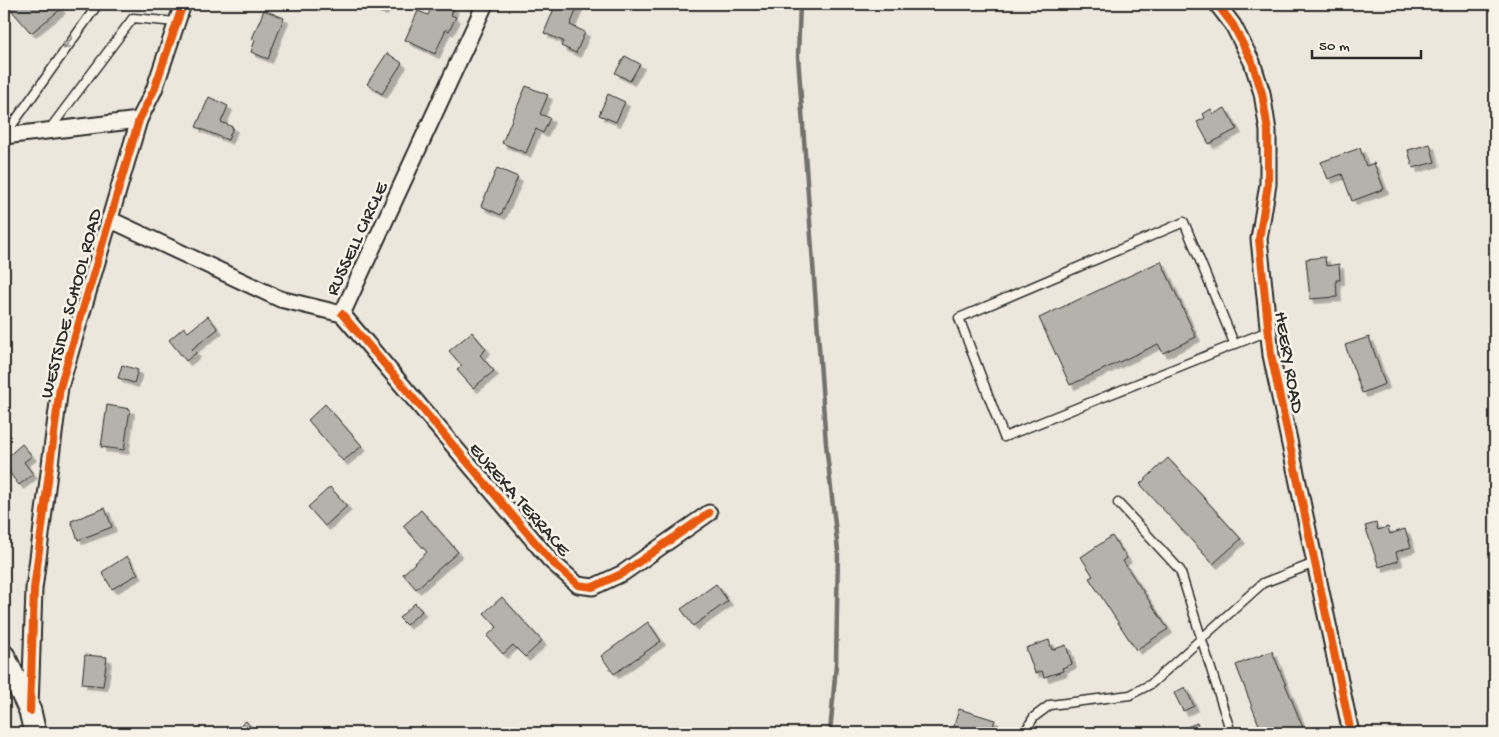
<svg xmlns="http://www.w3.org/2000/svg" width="1499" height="737" font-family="'Gochi Hand',sans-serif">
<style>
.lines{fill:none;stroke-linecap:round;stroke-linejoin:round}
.stream{stroke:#72716c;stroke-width:4.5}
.building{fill:#b5b2ab;stroke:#2b2b2b;filter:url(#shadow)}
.lane-casing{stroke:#2b2b2b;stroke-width:11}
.street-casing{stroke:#2b2b2b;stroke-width:19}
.secondary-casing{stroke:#2b2b2b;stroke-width:25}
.lane{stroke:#f7f3e8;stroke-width:8}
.street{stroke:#f7f3e8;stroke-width:15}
.secondary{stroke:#f7f3e8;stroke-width:21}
.cycleway-casing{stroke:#f7f3e8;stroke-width:11}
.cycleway{stroke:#e8590c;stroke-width:8}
.oneway{stroke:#918f8a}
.labels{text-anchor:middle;stroke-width:5;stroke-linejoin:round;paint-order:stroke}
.street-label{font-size:19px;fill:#2b2b2b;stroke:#f7f3e8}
</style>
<defs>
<filter id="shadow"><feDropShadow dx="4.5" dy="4.5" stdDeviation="0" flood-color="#0004"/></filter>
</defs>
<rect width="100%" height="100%" fill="#ebe7dd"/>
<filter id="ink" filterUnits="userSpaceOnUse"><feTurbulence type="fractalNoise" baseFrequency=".02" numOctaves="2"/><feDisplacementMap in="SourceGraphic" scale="10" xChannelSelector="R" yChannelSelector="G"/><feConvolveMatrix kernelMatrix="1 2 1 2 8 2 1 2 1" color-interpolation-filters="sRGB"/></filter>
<g filter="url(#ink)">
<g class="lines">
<path class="stream" d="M800,4l-2,52 28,388 12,107 -2,114 -6,68"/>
</g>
<g class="building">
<path d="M60,4l-2,2 3,3 -30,24 -24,-28z"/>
<path d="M365,4h21l-3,7z"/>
<path d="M433,4h11l10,4 -3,7 5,2 -7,14 -3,-2 -11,25 -30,-14 13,-29 10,4z"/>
<path d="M556,4h23l-9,21 15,7 -9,21 -15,-7 2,-5 -19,-8z"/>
<path d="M264,10l20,8 -16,41 -17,-7 4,-12 -3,-1z"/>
<path d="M387,53l15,10 -20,31 -15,-10z"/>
<path d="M625,56l15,8 -10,17 -15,-8z"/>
<path d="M526,86l22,9 -8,19 10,4 -7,15 -7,-4 -10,24 -24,-10z"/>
<path d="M608,94l17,8 -9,20 -17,-7z"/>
<path d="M209,97l19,9 -7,16 12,5 -5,13 -32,-13z"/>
<path d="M1225,108l12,21 -28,15 -12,-22 8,-4 -2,-4 8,-5 3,5z"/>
<path d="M1430,144l5,18 -22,6 -5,-18z"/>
<path d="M1360,148l6,18 8,-3 10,26 -32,12 -10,-27 -14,5 -7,-17z"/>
<path d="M497,168l21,9 -17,38 -20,-9z"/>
<path d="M1325,257l1,9 13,-2 1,16h-4l1,17 -27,2 -4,-40z"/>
<path d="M1161,261l35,76 -33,16 -5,-9 -88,41 -31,-67z"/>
<path d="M208,316l10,13 -26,20 4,4 -10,8 -17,-21 15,-13 4,5z"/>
<path d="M472,332l14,17 -6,6 14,16 -21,17 -16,-18 5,-4 -13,-15z"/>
<path d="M1369,337l16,47 -23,9 -17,-48z"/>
<path d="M122,365l16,5 -4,13 -16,-5z"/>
<path d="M325,404l37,42 -19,15 -35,-41z"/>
<path d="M107,405l23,4 -6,41 -23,-3z"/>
<path d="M22,444l10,12 -8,6 9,12 -14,11 -15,-19v-6z"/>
<path d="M1168,458l73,81 -28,25 -73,-80z"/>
<path d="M330,487l17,19 -22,20 -17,-19z"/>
<path d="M105,508l7,19 -34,13 -7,-19z"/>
<path d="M421,510l37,42 -42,37 -13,-15 24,-22 -24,-26z"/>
<path d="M1376,523l2,7 10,-3 2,7 15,-5 6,18 -15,5 2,9 -19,6 -14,-41z"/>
<path d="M1112,536l15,22 -4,3 45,68 -32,21 -47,-72 4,-2 -12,-19z"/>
<path d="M127,556l11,18 -26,15 -10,-17z"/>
<path d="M716,584l12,17 -35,25 -12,-17z"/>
<path d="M502,597l40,44 -17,16 -12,-12 -10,9 -16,-18 10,-9 -13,-14z"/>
<path d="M415,603l7,8 -16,14 -7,-7z"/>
<path d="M648,622l13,19 -47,33 -13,-18z"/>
<path d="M1049,640l3,10 14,-5 6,19 -10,4 1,3 -19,6 -2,-6 -7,2 -9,-25z"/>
<path d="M1272,651l33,82h-43l-26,-68z"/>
<path d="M85,655l22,2 -4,29 -21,-2z"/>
<path d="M1185,687l9,19 -11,5 -9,-18z"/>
<path d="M959,709l36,11 -4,13h-39z"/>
<path d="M246,721l10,12h-25z"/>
<path d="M1197,723l4,10h-29z"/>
</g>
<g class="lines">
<defs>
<g id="lane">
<path d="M49,130l84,-112 43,4"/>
<path d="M5,135l93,-131"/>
<path d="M1234,343l-50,-121 -225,96 45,119 264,-106"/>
<path d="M1118,503l62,67 51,163"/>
<path d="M1024,733l10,-16 16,-12 80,-10 21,-11 112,-101 52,-20"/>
</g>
<g id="street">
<path d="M1217,4l16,21 19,37 10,31 6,38v53l-9,55 12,116 80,378"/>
<path d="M4,136l135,-16"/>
<path d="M109,219l171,80 62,15"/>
<path d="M342,314l209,247 27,24 15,2 30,-14 86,-60"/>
<path d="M342,314l143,-310"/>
<path d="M30,708l4,-119 26,-202 79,-267 15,-30 29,-86"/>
</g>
<path id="secondary" d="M4,656l26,55 5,22"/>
</defs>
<use href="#lane" class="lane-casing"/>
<use href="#street" class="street-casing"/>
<use href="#secondary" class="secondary-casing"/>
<use href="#lane" class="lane"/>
<use href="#street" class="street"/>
<use href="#secondary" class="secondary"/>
<defs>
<g id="cycleway">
<path d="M1217,4l16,21 19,37 10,31 6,38v53l-9,55 12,116 80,378"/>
<path d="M342,314l209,247 27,24 15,2 30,-14 86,-60"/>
<path d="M30,711l4,-122 26,-202 79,-267 15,-30 29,-86"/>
</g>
</defs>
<use href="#cycleway" class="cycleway-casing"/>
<use href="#cycleway" class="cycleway"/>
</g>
<defs><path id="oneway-shaft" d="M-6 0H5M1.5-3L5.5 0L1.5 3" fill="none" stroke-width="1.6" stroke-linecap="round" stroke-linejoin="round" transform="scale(1.25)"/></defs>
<use class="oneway" href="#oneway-shaft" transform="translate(68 43) rotate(125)"/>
</g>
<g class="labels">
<g class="street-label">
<text transform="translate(355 238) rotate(-65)" y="7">RUSSELL CIRCLE</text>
<text transform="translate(69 303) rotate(-75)" y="7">WESTSIDE SCHOOL ROAD</text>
<text transform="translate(1291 362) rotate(80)" y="7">HEERY ROAD</text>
<text transform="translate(521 498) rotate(49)" y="7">EUREKA TERRACE</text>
</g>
</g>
<rect width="1499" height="737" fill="none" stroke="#f7f3e8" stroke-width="20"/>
<rect x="10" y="10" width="1479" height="717" fill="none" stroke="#2b2b2b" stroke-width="2" filter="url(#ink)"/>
<path d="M1312 50v8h109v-8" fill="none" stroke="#2b2b2b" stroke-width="2.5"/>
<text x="1319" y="50" font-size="15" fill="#2b2b2b" stroke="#f7f3e8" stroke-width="4" paint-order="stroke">50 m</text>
</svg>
